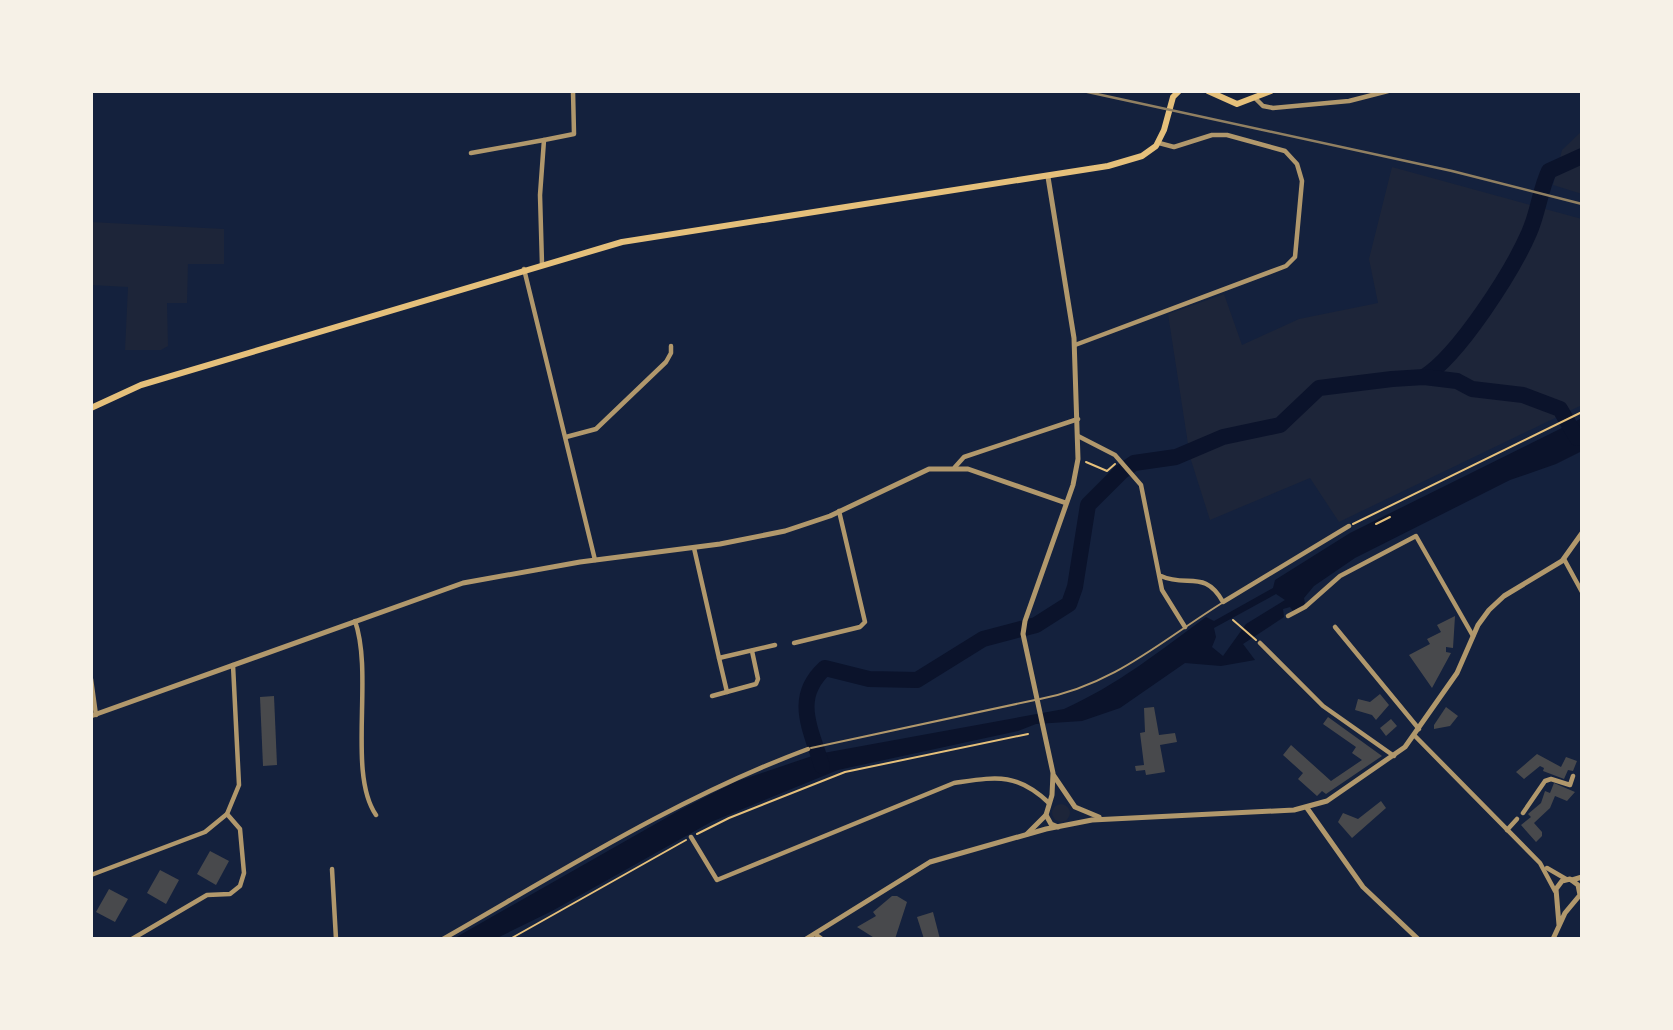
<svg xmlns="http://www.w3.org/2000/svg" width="1673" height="1030" font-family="Commissioner,sans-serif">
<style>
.green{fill:#1d2539}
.water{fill:#0b132b;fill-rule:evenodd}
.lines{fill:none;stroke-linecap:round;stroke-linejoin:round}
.river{stroke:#0b132b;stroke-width:16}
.building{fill:#48494c}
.path{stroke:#e5c07b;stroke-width:2}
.service{stroke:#b1986c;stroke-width:2}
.minor{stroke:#b1986c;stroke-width:4.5}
.tertiary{stroke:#b1986c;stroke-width:5}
.secondary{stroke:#e5c07b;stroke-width:6}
.rail{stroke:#918062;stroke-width:2.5}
</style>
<rect width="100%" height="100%" fill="#14213d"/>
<g class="green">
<path d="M1582,131v63l-29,-9 9,-35z"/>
<path d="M1392,167l190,52v186l-243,117 -29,-44 -100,42 -20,-63 -22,-143 56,-20 18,51 57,-26 79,-16 -9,-44z"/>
<path d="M91,222l133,7v35h-36l-1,39h-20l1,43 -7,4h-36l3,-63 -37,-2z"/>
<circle cx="1061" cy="813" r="9"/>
</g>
<path class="water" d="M1582,418v33l-26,13 -46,16 -155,78 -41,28 -10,12 1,6 -12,7 -3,-4 -7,2 1,8 -41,27 12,16 -34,6 -36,-3 -65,45 -38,13 -46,3 -18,7 -180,39 -127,52 -159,89 -57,28h-42l227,-129 55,-28 83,-28 246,-45c55,-25 93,-56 142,-92l8,4 59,-33 2,-8 75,-47zM1276,594l9,6 -39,24 -23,32 -11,-9 4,-10 -2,-9z"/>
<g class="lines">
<g class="river">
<path d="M1424,377c35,-22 88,-105 105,-144 9,-20 11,-43 20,-62l33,-15"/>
<path d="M822,766c-11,-37 -30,-68 3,-98l44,11 48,1 66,-41 53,-14 33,-21 6,-17 13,-82 33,-33 13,-9 42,-6 47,-20 57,-12 39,-37 73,-9 32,-2 33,4 15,8 51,6 37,14 17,29"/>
</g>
</g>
<g class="building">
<path d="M1455,616l-2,32 -7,-1v5l5,1 -19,35 -23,-33 21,-11 -3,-5 14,-7 -4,-7z"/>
<path d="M1380,694l9,11 -13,15 -4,-5 -17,-5 3,-11 12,3z"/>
<path d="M274,696l3,69 -14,1 -3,-69z"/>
<path d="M1154,707l5,28 16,-2 2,9 -17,3 5,27 -19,3 -1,-5 -9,1 -1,-5 9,-1 -4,-32 5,-1 -1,-24z"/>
<path d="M1446,707l12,9 -8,10 -16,3v-4z"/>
<path d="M1328,717l54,39 -56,38 -4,-3 -5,5 -19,-17 5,-6 -20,-18 8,-10 40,36 31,-21 -10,-7 4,-6 -33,-23z"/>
<path d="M1391,719l6,7 -11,10 -6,-8z"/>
<path d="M1537,754l24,13 5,-10 11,4 -4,10 -5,-1 -4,9 -21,-8 1,-3 -4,-2 -16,13 -8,-7z"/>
<path d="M1554,783l21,9 -8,9 -12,-5 -5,12 -16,15 8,9v4l-6,6 -15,-17 10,-8 -3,-3 13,-11 4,-12 5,2z"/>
<path d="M1381,801l5,7 -34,30 -14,-16 5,-9 15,6z"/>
<path d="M210,851l19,10 -13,24 -19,-11z"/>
<path d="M160,870l19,10 -13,24 -19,-11z"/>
<path d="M109,889l19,10 -13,23 -19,-10z"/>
<path d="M892,896h5l10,6 -12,37h-19l-19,-12 19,-11 -3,-4z"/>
<path d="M933,912l7,27h-16l-7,-22z"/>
</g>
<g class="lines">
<g class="path">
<path d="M1086,462l21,9 8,-7"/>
<path d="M1353,524l229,-112"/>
<path d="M1376,524l14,-7"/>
<path d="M1233,620l23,20"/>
<path d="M697,834l32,-16 116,-46 183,-38"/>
<path d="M510,939l176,-99"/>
</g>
<g class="service">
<path d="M1040,699c74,-14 121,-58 182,-96"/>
<path d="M811,748l224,-48"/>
</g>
<g class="minor">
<path d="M1256,99l7,7 10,2 76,-7 39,-10"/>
<path d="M471,153l73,-13"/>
<path d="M542,264l-2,-69 4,-55 30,-6 -1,-43"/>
<path d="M524,269l71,291"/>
<path d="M1075,345l211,-79 9,-9 7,-76 -5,-17 -12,-13 -58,-16h-15l-38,12 -15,-4"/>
<path d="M1078,436l37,19 26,30 21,105 23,37"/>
<path d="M566,437l30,-8 70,-67 5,-9v-7"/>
<path d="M955,467l9,-10 114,-38"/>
<path d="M694,548l25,110 56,-13"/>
<path d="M1564,559l18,33"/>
<path d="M1161,576c26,12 44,-7 62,26l126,-76"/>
<path d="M1288,616l17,-9 35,-31 76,-40 57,100"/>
<path d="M355,621c19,54 -8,152 21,194"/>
<path d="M1335,627l84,102"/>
<path d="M794,643l66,-16 5,-5 -26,-111"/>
<path d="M1260,643l63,63 71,50"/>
<path d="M719,658l8,34"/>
<path d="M91,679l5,36"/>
<path d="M712,696l44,-12 2,-5 -6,-28"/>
<path d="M1415,736l125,127 15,28"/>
<path d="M1523,813l22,-32 6,-2 19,6 3,-9"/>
<path d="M1507,830l10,-11"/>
<path d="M691,837l26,43 237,-97c42,-6 62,-11 95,20"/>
<path d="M1547,868l19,11"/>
<path d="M332,869l4,70"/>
<path d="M91,875l114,-43 22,-18 12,-29 -6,-120"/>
<path d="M815,934l7,5"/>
<path d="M132,939l75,-44 23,-1 10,-8 4,-13 -4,-44 -13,-15"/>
<path d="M443,939c119,-68 236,-142 365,-190"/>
</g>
<g class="tertiary">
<path d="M1048,177l26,161 4,121 -5,26 -48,136 -2,13 30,139 -1,22 -6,20 5,9 7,3"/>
<path d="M91,716l372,-133 117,-21 140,-18 65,-13 45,-15 99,-47h39l98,34"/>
<path d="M1054,776l21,31 24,10"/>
<path d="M1307,808l56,79 55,52"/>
<path d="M1027,834l19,-19"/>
<path d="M1572,880l10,-3"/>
<path d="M806,939l124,-77 116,-33 46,-9 202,-10 33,-9 78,-54 52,-74 21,-48 11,-15 15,-14 58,-35 20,-28"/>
<path d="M1553,939l12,-26 15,-18 -2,-10 -8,-6 -8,2 -6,8 3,36"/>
</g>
<g class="secondary">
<path d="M1208,91l29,13 34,-13"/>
<path d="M91,408l50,-23 481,-143 486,-76 34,-10 14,-10 8,-16 9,-33 6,-6"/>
</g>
<path class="rail" d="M1083,91l369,80 130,33"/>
</g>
<rect width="1673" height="1030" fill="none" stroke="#f6f1e7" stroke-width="186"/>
</svg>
